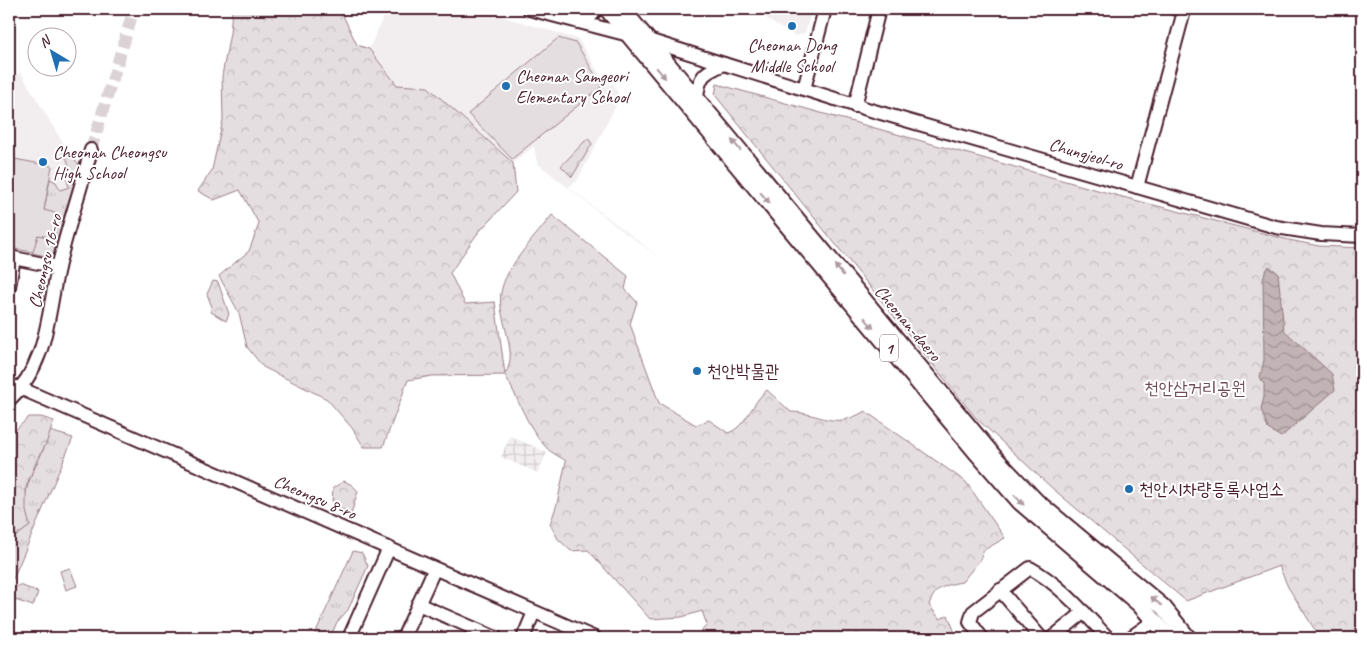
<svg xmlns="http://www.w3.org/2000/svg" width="1371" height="647" font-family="Caveat,'Poor Story',sans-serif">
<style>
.built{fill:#f2eeef}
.industrial{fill:url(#industrial-grid)}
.grass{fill:url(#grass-tufts);stroke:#987e86}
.forest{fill:url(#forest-crowns);stroke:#987e86}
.garden{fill:#e5dee0;stroke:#987e86}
.water{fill:url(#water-waves);stroke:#91787e}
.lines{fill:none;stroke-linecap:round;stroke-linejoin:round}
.minor-tunnel{stroke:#dbd2d5;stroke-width:12;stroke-dasharray:12 6;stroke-linecap:butt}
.minor-casing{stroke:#4a1f2b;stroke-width:16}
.major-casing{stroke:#4a1f2b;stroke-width:19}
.highway-casing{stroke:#4a1f2b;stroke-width:21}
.minor{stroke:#fff;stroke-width:12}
.major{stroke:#fff;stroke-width:15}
.highway{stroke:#fff;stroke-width:18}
.oneway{fill:#ae9aa0}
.poi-dot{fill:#1f6fb2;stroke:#fff;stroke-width:2}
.labels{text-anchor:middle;stroke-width:4;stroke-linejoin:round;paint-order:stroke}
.shield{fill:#fff;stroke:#80626b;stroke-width:1}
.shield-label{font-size:16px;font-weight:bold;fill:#4a1f2b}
.poi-label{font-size:18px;fill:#4a1f2b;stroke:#fff;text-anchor:start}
.street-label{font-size:18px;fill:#4a1f2b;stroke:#fff}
.park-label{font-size:18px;fill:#714f58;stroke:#fff}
</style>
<defs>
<pattern id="industrial-grid" width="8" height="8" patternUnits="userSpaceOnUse" patternTransform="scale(1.25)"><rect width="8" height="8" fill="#f2eeef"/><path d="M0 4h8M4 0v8" fill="none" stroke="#d1cccd"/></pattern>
<pattern id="grass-tufts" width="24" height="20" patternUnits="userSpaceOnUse" patternTransform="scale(1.25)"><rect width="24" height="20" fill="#e5dee0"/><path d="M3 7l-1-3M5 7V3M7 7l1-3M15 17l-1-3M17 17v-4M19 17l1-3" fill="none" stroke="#c6bec0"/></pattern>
<pattern id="forest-crowns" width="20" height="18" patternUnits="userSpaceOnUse" patternTransform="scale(1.25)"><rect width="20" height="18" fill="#e5dee0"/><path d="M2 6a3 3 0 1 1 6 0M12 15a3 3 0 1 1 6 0" fill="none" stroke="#c6bec0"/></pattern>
<pattern id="water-waves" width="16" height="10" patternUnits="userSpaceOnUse" patternTransform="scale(1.25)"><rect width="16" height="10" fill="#c1b3b6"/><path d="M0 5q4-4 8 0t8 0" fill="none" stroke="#9f9194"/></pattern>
</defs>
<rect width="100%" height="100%" fill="#fff"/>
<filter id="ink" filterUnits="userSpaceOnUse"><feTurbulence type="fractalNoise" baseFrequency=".02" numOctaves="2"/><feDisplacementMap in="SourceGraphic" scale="10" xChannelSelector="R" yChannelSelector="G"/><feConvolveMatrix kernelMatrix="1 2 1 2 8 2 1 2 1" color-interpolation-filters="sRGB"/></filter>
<g filter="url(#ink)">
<g class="built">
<path d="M387,9h90l101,30 29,47 6,-3 7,15 -43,83 -9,6 95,73 -38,-27 -88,-70 -3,-17 -21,17 -85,-75 -31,-3 -28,-36z"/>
<path d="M756,9h56l-7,24 -10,3 -24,-14z"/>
<path d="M21,73l39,65 21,29 -27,91 -45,-9v-172z"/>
</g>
<path class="industrial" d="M510,436l37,16 -9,21 -37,-16z"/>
<g class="grass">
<path d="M65,147l16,20 -22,86 -5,5 -22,-5 6,-18 16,3 -10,-28 6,-31 6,3 4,8 9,-3 -4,-13c5,-6 5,-13 -2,-19z"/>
<path d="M50,431l23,7 -60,141 -4,-1v-37l21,-15c-17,-35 12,-63 20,-95z"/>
<path d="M353,551l9,2 6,13 -20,44 -11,12 -7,16h-17z"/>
</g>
<g class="forest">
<path d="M232,9h108l17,36 12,4 28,36 31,2 85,76 3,29 -39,42 -27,39 15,31 30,-2 10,72c16,-24 -11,-58 -3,-86 6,-24 35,-53 50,-73l76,61 -3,13 12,13 -7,22 29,79 37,22 13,-5 19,13c18,-6 24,-31 39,-43l24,22c32,1 41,19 74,-1l101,71 39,56 -21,12 -4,10 -18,22c-17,3 -27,5 -33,23l11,14 8,-4 9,23h-262l12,-13 -5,-14 -20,6 -32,2 -62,-69 -17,1 -13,-12 -8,-15 7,-20 9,-43c-7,-5 -17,-9 -22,-16 -18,-21 -26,-47 -39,-70l-73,1 -24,4 -25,67h-19l-12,-19 -25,-29 -64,-32 -16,-20 -8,-34 -20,-37 30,-25 10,-27 -19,-34 -26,10 -16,-9 14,-21 11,-50 -1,-44 8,-43z"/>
<path d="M717,84l402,112 170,44 30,6 43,2v390h-42l-32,-51 -9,-21 -93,35 -134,-113 -76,-70 -261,-323z"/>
<path d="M588,138l4,6 -20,33 -11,-11z"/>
<path d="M213,281l5,1 11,32 -3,7 -15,-9 1,-5 -5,-13z"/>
<path d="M29,417h12l13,4 -8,23 -9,16 -11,27v24l4,15 -21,15v-105z"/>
<path d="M344,481l8,4 6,6 -7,23 -3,-3 -9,-2 -7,-8 1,-13z"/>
<path d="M20,585l18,7 -5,14 -24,-8 2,-9z"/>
</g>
<g class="garden">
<path d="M558,38l18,5 26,43 -90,73 -44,-45z"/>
<path d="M9,158l43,8 -8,44 15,4 -5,24 -16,-3 -5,17 -24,-4z"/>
<path d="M70,568l7,18 -11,4 -6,-19z"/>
</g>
<path class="water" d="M1269,266l9,7 6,57 48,44 3,16 -54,47 -13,-8 -7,-20 3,-12v-13l-4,-7 4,-17 -1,-80 2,-8z"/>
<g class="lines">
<path class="minor-tunnel" d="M91,150l43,-141"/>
<defs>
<g id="minor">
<path d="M529,9l119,31 219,69 409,118 45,7 41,2"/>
<path d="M578,22l14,-7 5,-6"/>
<path d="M804,89l21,-80"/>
<path d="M697,98c2,-23 7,-25 27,-34"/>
<path d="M855,106l24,-97"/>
<path d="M1137,187l47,-176 -8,-2"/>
<path d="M9,257l49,10"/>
<path d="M9,287l5,-29"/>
<path d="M9,385l13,4 573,249"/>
<path d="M9,400c39,-36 38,-83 49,-132 9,-40 23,-79 33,-118"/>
<path d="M1000,590l41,48"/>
<path d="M418,604l78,34"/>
<path d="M349,638l40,-90"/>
<path d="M403,638l31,-68"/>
<path d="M523,638l11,-26"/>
<path d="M982,638l-12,-16 3,-10 57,-44c30,16 55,46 78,70"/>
<path d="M1052,638l32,-26"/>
<path d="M1130,638l24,-17"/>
</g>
<g id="major">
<path d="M607,9l369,443 44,50 119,102 31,34"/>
<path d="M622,9l374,450 40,42 127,106 25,31"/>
</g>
<path id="highway" d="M1168,637l1,1"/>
</defs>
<use href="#minor" class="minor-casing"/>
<use href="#major" class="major-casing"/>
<use href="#highway" class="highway-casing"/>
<use href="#minor" class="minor"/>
<use href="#major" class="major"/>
<use href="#highway" class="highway"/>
</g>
<defs><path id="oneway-solid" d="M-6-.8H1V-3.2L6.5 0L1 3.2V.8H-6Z" transform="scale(1.25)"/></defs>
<g class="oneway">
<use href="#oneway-solid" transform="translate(661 73) rotate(50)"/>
<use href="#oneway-solid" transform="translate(736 145) rotate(-130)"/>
<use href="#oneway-solid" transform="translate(765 198) rotate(50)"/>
<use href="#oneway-solid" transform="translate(839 270) rotate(-130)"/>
<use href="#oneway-solid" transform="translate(869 323) rotate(50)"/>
<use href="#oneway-solid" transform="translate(1019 500) rotate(46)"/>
<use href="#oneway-solid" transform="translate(1156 601) rotate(-140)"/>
</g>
</g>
<g class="poi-dot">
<circle cx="792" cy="26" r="5"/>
<circle cx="506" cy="86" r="5"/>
<circle cx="43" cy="162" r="5"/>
<circle cx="697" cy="371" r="5"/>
<circle cx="1129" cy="489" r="5"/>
</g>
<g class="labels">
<rect class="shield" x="880" y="334.5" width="18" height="27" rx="4"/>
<g class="shield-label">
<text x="889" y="354">1</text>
</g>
<g class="poi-label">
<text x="792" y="51" text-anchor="middle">Cheonan Dong<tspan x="792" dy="21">Middle School</tspan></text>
<text x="516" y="82">Cheonan Samgeori<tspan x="516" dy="21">Elementary School</tspan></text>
<text x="53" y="158">Cheonan Cheongsu<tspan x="53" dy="21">High School</tspan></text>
<text x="707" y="377">천안박물관</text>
<text x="1139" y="495">천안시차량등록사업소</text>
</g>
<g class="street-label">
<text transform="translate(1086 154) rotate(16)" y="6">Chungjeol-ro</text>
<text transform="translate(45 261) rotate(-77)" y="6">Cheongsu 16-ro</text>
<text transform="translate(908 323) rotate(50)" y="6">Cheonan-daero</text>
<text transform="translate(315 497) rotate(23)" y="6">Cheongsu 8-ro</text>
</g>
<g class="park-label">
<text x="1195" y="394">천안삼거리공원</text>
</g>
</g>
<rect width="1371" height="647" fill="none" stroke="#fff" stroke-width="30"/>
<rect x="15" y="15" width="1341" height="617" fill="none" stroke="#4a1f2b" stroke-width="2" filter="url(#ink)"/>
<g transform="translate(52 52) rotate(322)"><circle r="24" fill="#ffffff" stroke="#b7a5aa"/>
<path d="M0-4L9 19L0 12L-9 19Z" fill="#1f6fb2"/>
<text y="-8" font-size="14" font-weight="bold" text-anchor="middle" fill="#4a1f2b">N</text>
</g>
</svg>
